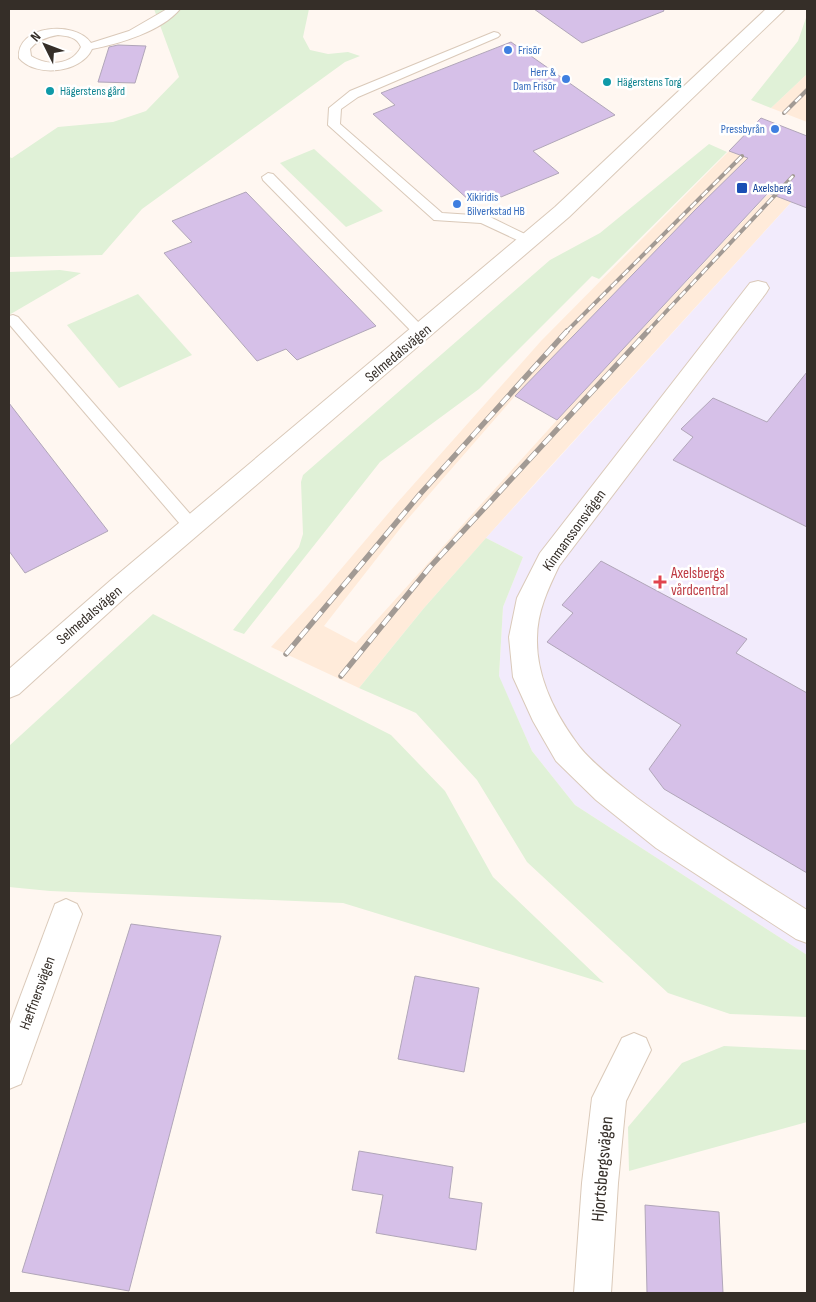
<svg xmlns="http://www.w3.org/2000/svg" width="816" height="1302" font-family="'Sofia Sans Condensed',sans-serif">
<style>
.built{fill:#ffebda}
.medical{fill:#f2ebfc}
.green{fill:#e0f1d7}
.building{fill:#d6c0e8;stroke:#b1a6b9}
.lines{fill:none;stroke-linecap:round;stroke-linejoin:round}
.lane-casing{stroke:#dac9b9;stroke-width:2}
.street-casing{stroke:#dac9b9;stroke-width:2}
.lane{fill:#fff;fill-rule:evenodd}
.street{fill:#fff;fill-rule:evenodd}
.rail-far1-casing{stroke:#a29a94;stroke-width:4}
.rail-casing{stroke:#a29a94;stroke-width:5.5}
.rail-far1{stroke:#fff;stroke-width:2.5;stroke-dasharray:8;stroke-linecap:butt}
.rail{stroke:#fff;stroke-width:4;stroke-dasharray:11;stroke-linecap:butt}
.shop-dot{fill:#3f7fe0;stroke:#fff;stroke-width:2}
.culture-dot{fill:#0f9aa8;stroke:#fff;stroke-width:2}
.transit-dot{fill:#1a4fb4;stroke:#fff;stroke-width:2}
.health-dot{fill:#e0444e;stroke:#fff;stroke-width:2}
.labels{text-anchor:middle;stroke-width:5;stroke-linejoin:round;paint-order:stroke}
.far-shop-label{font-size:12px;fill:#366cbe;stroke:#fff;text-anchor:start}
.far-culture-label{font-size:12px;fill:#0d838f;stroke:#fff;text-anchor:start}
.far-transit-label{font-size:12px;fill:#164399;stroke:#fff;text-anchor:start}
.street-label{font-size:15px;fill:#352e28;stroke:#fff}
.health-label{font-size:15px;fill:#be3a42;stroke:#fff;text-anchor:start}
.near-street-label{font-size:18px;fill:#352e28;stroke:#fff}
</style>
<rect width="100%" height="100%" fill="#fff7f1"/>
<g class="built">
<path d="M807,74v48l-36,-14z"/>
<path d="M729,151l19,7 -53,52 -180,186 -109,125 -82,105 32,17 201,-223 230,-246 20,8v3l-270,296 -113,127 -65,80 -88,-41 48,-52 78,-92 144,-162z"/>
</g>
<path class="medical" d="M807,185v770l-232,-150 -43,-54 -33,-74 4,-70 20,-50 -37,-19z"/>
<g class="green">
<path d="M154,9h155l-6,28 7,13 18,4 20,-2 12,4 -15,6 -203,147 -40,46 -93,2v-100l3,1 46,-31 55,-5 33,-11 33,-34z"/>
<path d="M807,15v59l-36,34 -20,-8 47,-59z"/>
<path d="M709,144l18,8 -128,127 -7,-3 -113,113 -99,73 -136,172 -11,-4 66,-83 4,-13 -2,-52 2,-7 247,-215 50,-27z"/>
<path d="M314,149l69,62 -37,16 -66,-64z"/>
<path d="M60,270l21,3 -72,42v-43z"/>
<path d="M138,294l54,61 -73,33 -52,-63z"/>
<path d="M486,538l37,19 -20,50 -4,69 33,75 43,54 232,150v62l-77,-3 -62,-21 -141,-131 -50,-82 -61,-67 -57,-25 65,-80z"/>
<path d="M153,614l238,121 54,56 48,86 111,106 -261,-80 -293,-12 -41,-4v-141z"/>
<path d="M724,1046l83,4v72l-178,49 -1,-44 54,-64z"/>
</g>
<g class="building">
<path d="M534,9h129l1,2 -82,32z"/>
<path d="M511,42l104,73 -82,36 26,22 -58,24 -7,-6 -24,10 -97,-87 22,-9 -14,-12z"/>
<path d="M118,45l28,1 -11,37 -37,-1 11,-35z"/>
<path d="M761,118l46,18v72l-39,-15 -211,227 -42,-24 180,-186 53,-52 -19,-7z"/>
<path d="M246,192l71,73 59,61 -79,34 -11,-11 -29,12 -93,-108 28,-11 -20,-21z"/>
<path d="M807,372v155l-134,-67 20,-23 -12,-8 32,-31 54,24z"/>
<path d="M9,403l99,128 -83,42 -16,-22z"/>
<path d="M601,561l146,78 -11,14 71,40v180l-143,-84 -15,-20 32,-44 -134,-83 26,-29 -11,-8z"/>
<path d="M131,924l90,12 -92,355 -107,-19z"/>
<path d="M415,976l64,12 -15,84 -66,-13z"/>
<path d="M359,1151l94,16 -4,31 33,5 -6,47 -100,-17 7,-38 -31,-5z"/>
<path d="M645,1205l74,7 4,81h-76z"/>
</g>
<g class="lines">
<defs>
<g id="lane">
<path d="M167,9h13c-18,22 -61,35 -88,40 -11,24 -56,29 -73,9 -3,-33 56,-38 72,-15l38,-12zM58,35c10,1 19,2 23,12 -9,19 -34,19 -50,9l-1,-7c7,-9 17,-12 28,-14z"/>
<path d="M494,32l4,1 2,2 -2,2 -140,60 -17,12 -1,15 102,89 46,3 45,22 2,3 -2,3 -5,1 -47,-22 -47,-3 -106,-95 1,-17 21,-17z"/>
<path d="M268,173l5,1 153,156 2,3 -2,3h-10l-153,-156 -1,-3z"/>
<path d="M13,315l5,2 180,206 2,4 -2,4 -6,2 -6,-2 -177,-207v-8z"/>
</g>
<g id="street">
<path d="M766,9h19l-216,208 -440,377 -110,100 -10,4v-29l102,-89 444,-373z"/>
<path d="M758,281l8,2 3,5 -3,5 -207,273c-11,23 -22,46 -22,72 -1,37 17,74 39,104 12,18 43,42 61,56 55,41 113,76 170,112v33l-11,-4 -140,-91 -60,-48 -40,-39 -23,-40 -20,-44 -4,-40 8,-39 23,-45 210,-270z"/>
<path d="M66,899l11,5 5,10 -61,170 -12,5v-62l46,-123z"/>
<path d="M634,1033l12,5 5,12 -25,51 -8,82 -7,110h-37l8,-110 10,-85 30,-60z"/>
</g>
</defs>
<use href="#lane" class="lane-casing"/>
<use href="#street" class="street-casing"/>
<use href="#lane" class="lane"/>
<use href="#street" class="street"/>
<defs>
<g id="rail-far1">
<path d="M784,113l23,-23"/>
<path d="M566,332l176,-176"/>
<path d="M647,332l146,-156"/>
</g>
<g id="rail">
<path d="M286,654l135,-161 146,-162"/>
<path d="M341,676l89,-109 218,-236"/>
</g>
</defs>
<use href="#rail-far1" class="rail-far1-casing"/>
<use href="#rail" class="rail-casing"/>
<use href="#rail-far1" class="rail-far1"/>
<use href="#rail" class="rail"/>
</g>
<g class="shop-dot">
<circle cx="508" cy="50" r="5"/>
<circle cx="566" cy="79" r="5"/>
<circle cx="775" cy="129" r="5"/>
<circle cx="457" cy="204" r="5"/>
</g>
<g class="culture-dot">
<circle cx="607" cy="82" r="5"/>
<circle cx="50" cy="91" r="5"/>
</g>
<rect class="transit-dot" x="736" y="182" width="12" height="12" rx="2.5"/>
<path class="health-dot" d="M657.5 574.5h5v5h5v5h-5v5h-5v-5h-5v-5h5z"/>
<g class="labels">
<g class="far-shop-label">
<text x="518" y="54">Frisör</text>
<text x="556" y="76" text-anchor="end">Herr &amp;<tspan x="556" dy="14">Dam Frisör</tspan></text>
<text x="765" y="133" text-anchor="end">Pressbyrån</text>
<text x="467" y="201">Xikiridis<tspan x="467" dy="14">Bilverkstad HB</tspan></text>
</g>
<g class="far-culture-label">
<text x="617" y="86">Hägerstens Torg</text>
<text x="60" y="95">Hägerstens gård</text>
</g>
<g class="far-transit-label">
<text x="753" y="192">Axelsberg</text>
</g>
<g class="street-label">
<text transform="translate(398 353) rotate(-40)" y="5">Selmedalsvägen</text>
<text transform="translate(574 530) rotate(-54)" y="5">Kinmanssonsvägen</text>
<text transform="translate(89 615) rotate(-41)" y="5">Selmedalsvägen</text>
<text transform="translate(37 993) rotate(-70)" y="5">Hæffnersvägen</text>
</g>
<g class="health-label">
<text x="671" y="578">Axelsbergs<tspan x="671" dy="17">vårdcentral</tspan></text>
</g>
<g class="near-street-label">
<text transform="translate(602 1169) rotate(-85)" y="6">Hjortsbergsvägen</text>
</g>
</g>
<rect width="816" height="1302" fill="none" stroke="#352e28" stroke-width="20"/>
<g transform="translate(45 45) rotate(312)" stroke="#ffffff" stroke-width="4" paint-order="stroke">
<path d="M0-4L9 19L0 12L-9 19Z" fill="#352e28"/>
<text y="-8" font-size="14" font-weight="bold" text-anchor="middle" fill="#352e28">N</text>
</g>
</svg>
